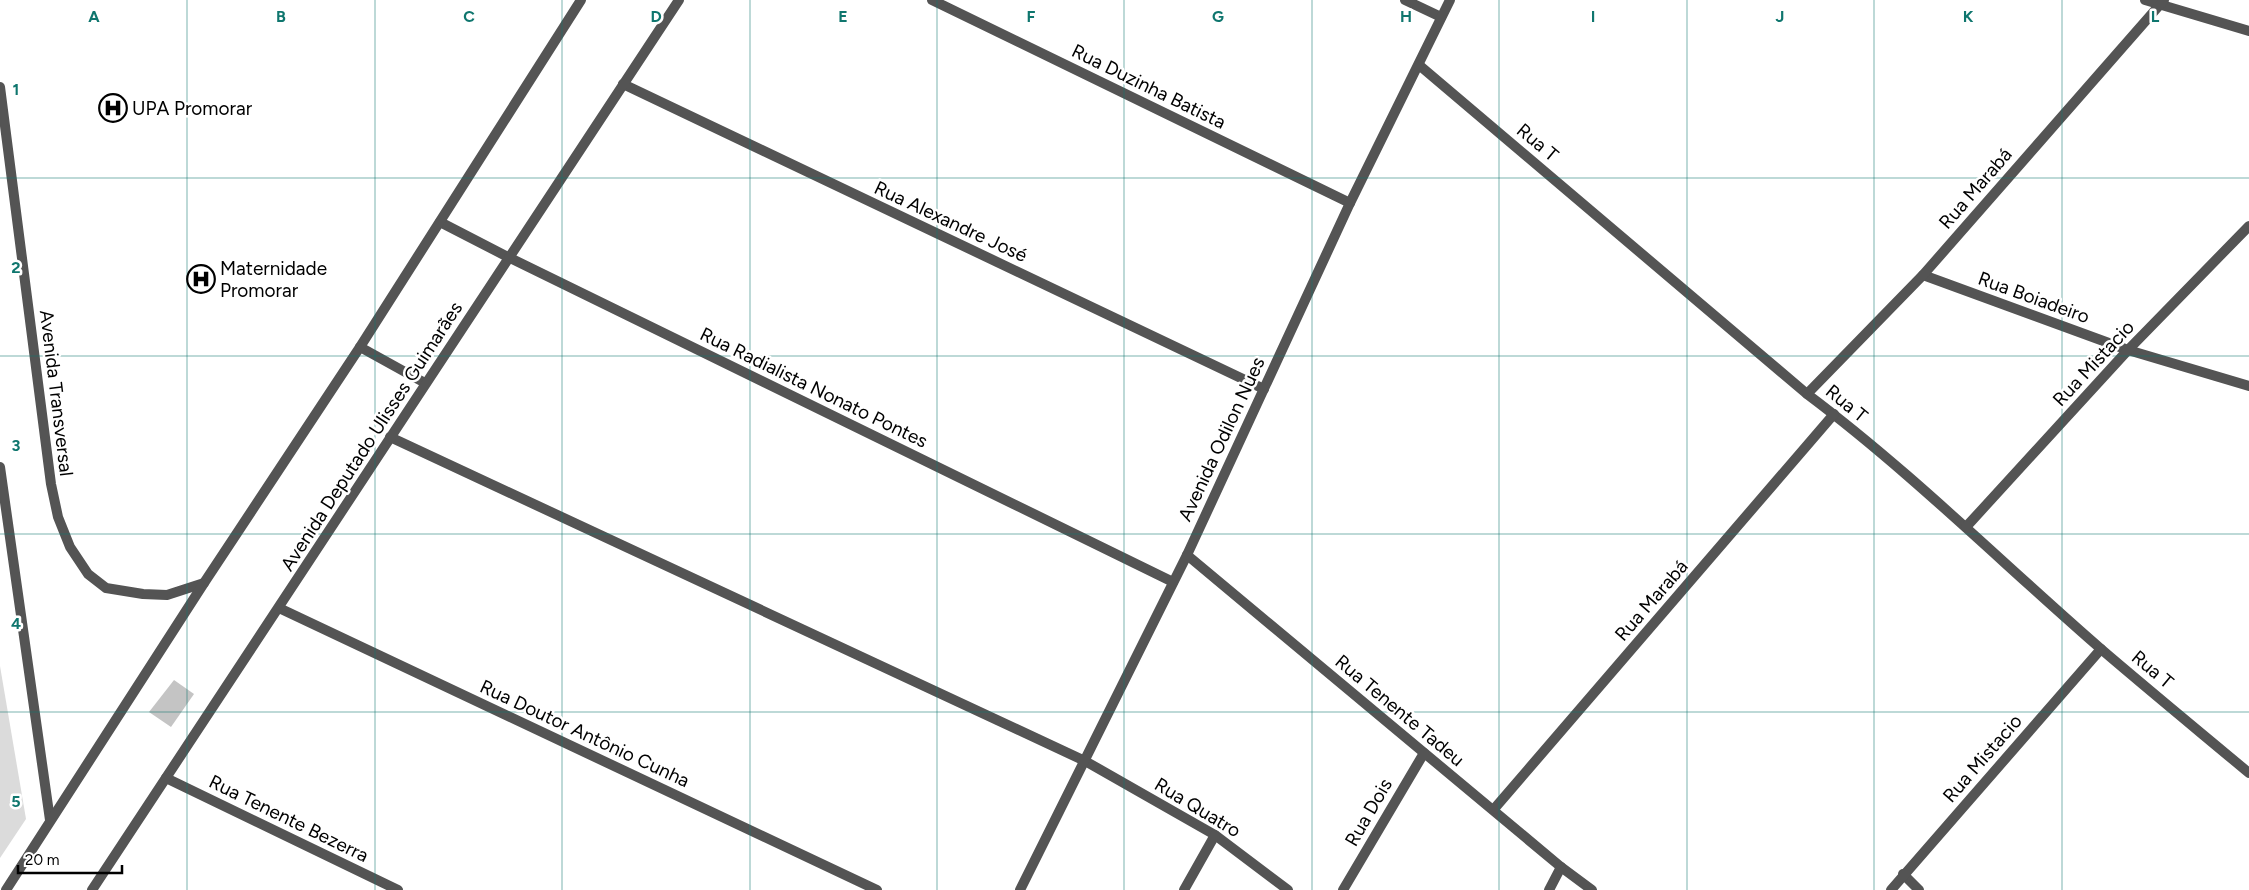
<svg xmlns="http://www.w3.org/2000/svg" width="2249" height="890" font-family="Figtree,sans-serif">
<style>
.green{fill:#dbdbdb}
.building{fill:#c4c4c4}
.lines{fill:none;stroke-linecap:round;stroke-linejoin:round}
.minor{stroke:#545454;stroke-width:10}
.tertiary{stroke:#545454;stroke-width:10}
.grid{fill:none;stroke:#0f766e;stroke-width:1;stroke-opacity:0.55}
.labels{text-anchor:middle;stroke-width:5;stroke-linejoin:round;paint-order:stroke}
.street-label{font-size:19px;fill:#000;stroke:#fff}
.poi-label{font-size:19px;fill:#000;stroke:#fff;text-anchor:start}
.grid-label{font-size:16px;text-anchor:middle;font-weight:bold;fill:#0f766e;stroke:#fff;stroke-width:5;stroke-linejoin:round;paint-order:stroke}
</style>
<rect width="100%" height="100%" fill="#fff"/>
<path class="green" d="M0,666l26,153 -26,39z"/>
<path class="building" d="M174,680l20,14 -23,33 -22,-15z"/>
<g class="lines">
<g class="minor">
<path d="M932,0l418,203"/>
<path d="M1405,0l36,17"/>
<path d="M2145,0l104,31"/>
<path d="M1419,65l388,329c104,78 196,170 294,255 49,42 99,83 148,124"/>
<path d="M623,84l641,305"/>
<path d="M440,222l68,35 665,325"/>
<path d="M1923,275l205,75 121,36"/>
<path d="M1807,394l116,-119 241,-275"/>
<path d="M390,437l695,324 130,74 73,55"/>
<path d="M1966,527l162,-177 121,-124"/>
<path d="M1187,555l374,312 31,23"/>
<path d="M279,608l598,282"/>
<path d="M166,778l232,112"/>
<path d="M1494,809l340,-395"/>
<path d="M1903,874l16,16"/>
<path d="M1020,890l167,-335 163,-352 100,-203"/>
<path d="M1184,890l31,-55"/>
<path d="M1343,890l81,-137"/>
<path d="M1549,890l12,-23"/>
<path d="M1891,890l210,-241"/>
</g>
<g class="tertiary">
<path d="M0,87l51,397 7,33 12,30 18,27 18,14 37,6 24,1 37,-12"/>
<path d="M360,347l65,36"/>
<path d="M0,467l50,353"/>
<path d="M6,890l198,-307 156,-236 221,-347"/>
<path d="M92,890l587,-890"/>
</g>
</g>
<path class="grid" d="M187,0v890M375,0v890M562,0v890M750,0v890M937,0v890M1124,0v890M1312,0v890M1499,0v890M1687,0v890M1874,0v890M2062,0v890M0,178h2249M0,356h2249M0,534h2249M0,712h2249"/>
<defs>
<symbol id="hospital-ring" viewBox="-11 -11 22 22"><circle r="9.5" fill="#fff" stroke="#000" stroke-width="1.5"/><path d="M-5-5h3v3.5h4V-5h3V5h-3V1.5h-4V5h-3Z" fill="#000"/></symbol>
</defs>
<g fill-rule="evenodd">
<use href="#hospital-ring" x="97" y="92" width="32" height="32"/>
<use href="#hospital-ring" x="185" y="263" width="32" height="32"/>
</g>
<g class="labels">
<g class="street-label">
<text transform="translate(1149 86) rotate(26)" y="7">Rua Duzinha Batista</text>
<text transform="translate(1538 142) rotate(40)" y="7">Rua T</text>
<text transform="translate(1975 188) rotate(-49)" y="7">Rua Marabá</text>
<text transform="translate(951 221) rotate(25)" y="7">Rua Alexandre José</text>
<text transform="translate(2034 297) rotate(20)" y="7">Rua Boiadeiro</text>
<text transform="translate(2093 363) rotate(-47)" y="7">Rua Mistacio</text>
<text transform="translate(814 387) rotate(26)" y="7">Rua Radialista Nonato Pontes</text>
<text transform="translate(57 393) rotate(83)" y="7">Avenida Transversal</text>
<text transform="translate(1847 403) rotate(39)" y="7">Rua T</text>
<text transform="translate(371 436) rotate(-57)" y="7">Avenida Deputado Ulisses Guimarães</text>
<text transform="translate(1221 439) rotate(-65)" y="7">Avenida Odilon Nues</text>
<text transform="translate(1651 600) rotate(-49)" y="7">Rua Marabá</text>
<text transform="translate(2153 669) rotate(40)" y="7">Rua T</text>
<text transform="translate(1400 710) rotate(40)" y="7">Rua Tenente Tadeu</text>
<text transform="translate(585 733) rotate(25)" y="7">Rua Doutor Antônio Cunha</text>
<text transform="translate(1982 758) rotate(-49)" y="7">Rua Mistacio</text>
<text transform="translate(1198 807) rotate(31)" y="7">Rua Quatro</text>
<text transform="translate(1368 812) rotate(-60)" y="7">Rua Dois</text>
<text transform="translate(289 818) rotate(26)" y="7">Rua Tenente Bezerra</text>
</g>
<g class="poi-label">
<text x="132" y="115">UPA Promorar</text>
<text x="220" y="275">Maternidade<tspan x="220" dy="22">Promorar</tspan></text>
</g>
</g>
<g class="grid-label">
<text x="94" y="22">A</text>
<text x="281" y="22">B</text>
<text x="469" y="22">C</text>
<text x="656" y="22">D</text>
<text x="843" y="22">E</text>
<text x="1031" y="22">F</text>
<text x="1218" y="22">G</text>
<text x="1406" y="22">H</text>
<text x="1593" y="22">I</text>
<text x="1780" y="22">J</text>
<text x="1968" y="22">K</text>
<text x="2155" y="22">L</text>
<text x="16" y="95">1</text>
<text x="16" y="273">2</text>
<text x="16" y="451">3</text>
<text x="16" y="629">4</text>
<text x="16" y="807">5</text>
</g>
<path d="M18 865v8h104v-8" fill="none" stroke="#000000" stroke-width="2.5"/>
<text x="25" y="865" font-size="15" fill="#000000" stroke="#ffffff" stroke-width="4" paint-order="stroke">20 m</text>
</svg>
